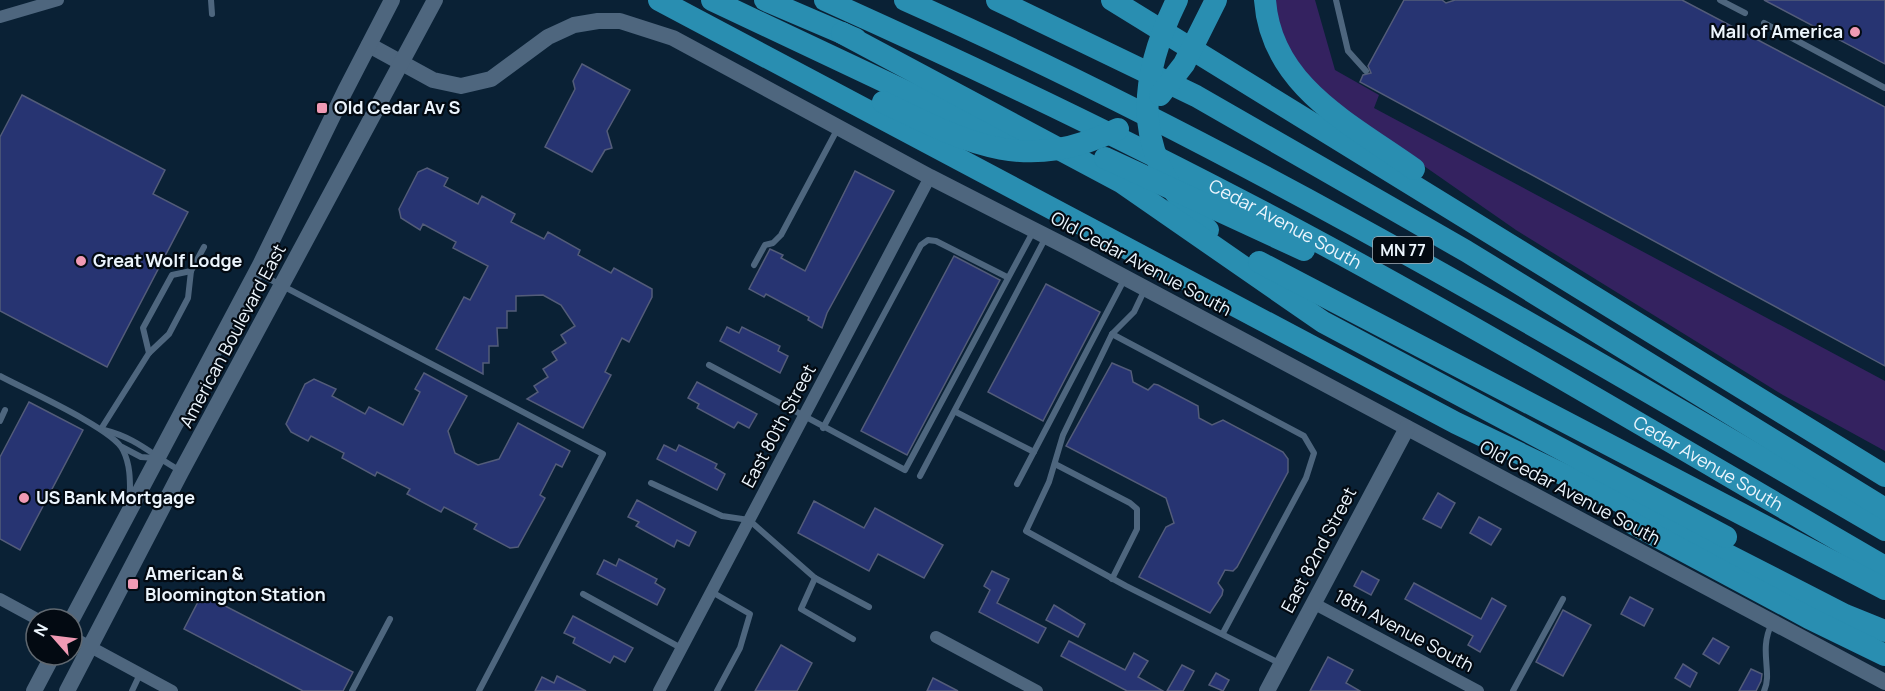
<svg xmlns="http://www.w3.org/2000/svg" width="1885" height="691" font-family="Manrope,sans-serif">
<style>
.green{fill:#342260}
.building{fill:#273472;stroke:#535c79;stroke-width:1.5}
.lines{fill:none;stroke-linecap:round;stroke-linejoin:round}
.lane{stroke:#4e667e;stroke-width:6}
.street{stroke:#4e667e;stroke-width:12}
.secondary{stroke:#4e667e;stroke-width:16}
.highway{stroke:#298eb1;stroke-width:22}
.poi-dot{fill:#f09ab4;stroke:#030a12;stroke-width:2}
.labels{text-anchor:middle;stroke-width:4.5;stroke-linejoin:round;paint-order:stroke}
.shield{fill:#030a12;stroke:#a6aeb6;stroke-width:1.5}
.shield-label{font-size:16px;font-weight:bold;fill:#ecf5fd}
.poi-label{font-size:18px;font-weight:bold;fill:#ecf5fd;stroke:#030a12;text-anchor:start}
.street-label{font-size:18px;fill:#ecf5fd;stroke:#030a12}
</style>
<rect width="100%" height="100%" fill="#0a2135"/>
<path class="green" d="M1273,0h42l20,70 44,25 -5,13 511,273v70l-102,-56 -267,-165 -148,-103 -58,-45 -28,-43z"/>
<g class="building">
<path d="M1404,0h38l4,3 9,-3h227l203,107v259l-525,-284 3,-7 8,-2 -3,-7z"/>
<path d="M1764,0h121v64z"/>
<path d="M582,64l48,26 -23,41 5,17 -7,2 -13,22 -47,-25 30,-58 -2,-8z"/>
<path d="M22,95l143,75 -12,24 35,18 -81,155 -107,-56v-174z"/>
<path d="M427,168l21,10 -4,8 34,18 4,-8 33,18 -4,8 33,17 4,-7 32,18 -2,5 33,18 3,-5 38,21v8l-23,45 -7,-4 -17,34 6,3 -28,53 -56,-29 11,-7 -4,-6 14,-9 -5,-8 14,-9 -5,-8 14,-9 -5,-8 14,-9 -14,-21 -18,-10 -27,1v15h-9v17h-10l1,18h-9v17h-6v11l-47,-25 28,-52 6,3 18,-34 -35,-18 3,-6 -33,-18 -3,6 -19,-12 -2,-9 19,-37z"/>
<path d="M855,171l39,20 -67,122 -5,15 -14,-8 1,-3 -43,-23 -2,3 -15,-8 21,-40 13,6 -2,3 24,13z"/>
<path d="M954,256l46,24 -93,175 -46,-24z"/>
<path d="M1046,284l54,28 -57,109 -55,-29z"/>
<path d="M727,327l12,6 3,-6 38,19 -2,5 10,5 -8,17 -60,-32z"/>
<path d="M1112,363l19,8 2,11 15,8 6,-6 4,1 40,21 1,12 13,7 11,-5 60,32 5,7v13l-51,95 -4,4 -8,-1 -7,13 5,7 -1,5 -12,18 -71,-36 27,-50 8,-4 -8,-25 -100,-52z"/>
<path d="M424,373l43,23 -19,35 7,22 23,12 21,-6 19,-36 52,28 -8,16 -6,-3 -16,31 5,3 -27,49 -8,1 -36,-19 3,-5 -33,-17 -3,5 -34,-18 3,-5 -33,-17 -2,4 -33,-18 2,-5 -33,-17 -3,5 -17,-9 -5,-8 19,-40 9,-5 22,10 -4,7 33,18 4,-7 34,18 17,-33 -5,-3z"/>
<path d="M697,382l60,32 -8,14 -11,-6 -4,6 -37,-20 2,-4 -11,-6z"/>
<path d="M29,402l54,28 -63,120 -20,-11v-82z"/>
<path d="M664,445l12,6 3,-6 38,19 -2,4 10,6 -8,16 -60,-31z"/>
<path d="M1438,493l17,10 -14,25 -18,-9z"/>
<path d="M637,500l59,32 -7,14 -12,-6 -3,7 -38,-21 3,-4 -11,-5z"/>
<path d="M814,501l50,27 11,-20 68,37 -19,33 -46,-24 -9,17 -71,-38z"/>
<path d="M1479,517l22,12 -10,16 -21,-12z"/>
<path d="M619,559l38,20 -2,4 10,6 -8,16 -60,-31 7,-14 12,6z"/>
<path d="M992,571l17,8 -12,24 49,25 -8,15 -59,-31 11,-22 -6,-4z"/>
<path d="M1362,571l17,9 -8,15 -17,-9z"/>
<path d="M1414,583l67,36 11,-21 14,8 -26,46 -12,-7 5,-9 -68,-37z"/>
<path d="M202,594l151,78 -10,19h-40l-119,-62z"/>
<path d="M1630,597l23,12 -9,17 -23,-12z"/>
<path d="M1054,605l31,19 -7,13 -32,-17z"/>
<path d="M1563,610l28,15 -28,51 -27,-14z"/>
<path d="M573,616l60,32 -8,14 -11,-6 -4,7 -37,-20 2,-5 -11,-5z"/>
<path d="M1713,638l16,9 -10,17 -16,-10z"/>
<path d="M1069,641l56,29 9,-17 14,8 -10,16 25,14h-36l-66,-35z"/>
<path d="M781,645l31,18 -15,28h-42z"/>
<path d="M1328,657l25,13 -7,13 14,8h-50z"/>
<path d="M1683,664l14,9 -7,14 -15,-9z"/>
<path d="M1182,665l12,6 -11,20h-16z"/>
<path d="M1751,669l11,5 -1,7 -5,10h-17z"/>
<path d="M1216,673l13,7 -6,11 -14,-6z"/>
<path d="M557,676l29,15h-51l7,-14 12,6z"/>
<path d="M933,678l25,13h-31z"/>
</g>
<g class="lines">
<g class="lane">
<path d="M211,0l1,14"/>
<path d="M1336,0l12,51 18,20"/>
<path d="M1720,0l25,13"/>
<path d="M1764,23l121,65"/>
<path d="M754,265l11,-20 8,-2 8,-8 57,-107"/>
<path d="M256,272l347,182 -124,237"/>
<path d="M1145,289l-11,23 -22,22 -49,101 -14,47 -23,49 100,55 155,78"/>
<path d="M1112,334l192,102 10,17 -8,25 -83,155"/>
<path d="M149,353l-6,-25 29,-53 19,-4"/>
<path d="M709,365l196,105 129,-240"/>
<path d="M0,376c24,13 114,53 123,74 8,16 7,33 7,50"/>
<path d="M956,412l78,40"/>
<path d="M0,421l5,-11"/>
<path d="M823,428l98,-183 7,-5 8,1 71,36"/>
<path d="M101,429l48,-76 20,-19 19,-36 3,-27 13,-24"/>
<path d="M104,430c33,8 49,26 77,41"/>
<path d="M122,447l19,10 13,1"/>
<path d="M1055,464l75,39 7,6v20l-25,50"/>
<path d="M920,476l126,-239"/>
<path d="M651,483l71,33 27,4 66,58 54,29"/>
<path d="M1017,484l108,-206"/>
<path d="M815,578l-14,31 52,30"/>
<path d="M712,592l38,22 -10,34 -23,43"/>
<path d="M583,594l98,54"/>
<path d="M132,691l8,-17"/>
<path d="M352,691l38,-72"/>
<path d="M1513,691l50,-92"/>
<path d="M1764,691c9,-19 -6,-40 8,-68"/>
</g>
<g class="street">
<path d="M0,17l58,-17"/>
<path d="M0,599l37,20"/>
<path d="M1313,603l165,88"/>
<path d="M72,637l100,54"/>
<path d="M936,637l101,54"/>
<path d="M659,691l271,-514"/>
</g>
<g class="secondary">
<path d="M369,45l64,35 28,6 30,-7 57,-42 26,-12 24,-4h22l53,17 257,139 147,75 808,430"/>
<path d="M72,619l188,-354 85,-174 47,-91"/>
<path d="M34,691l19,-36"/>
<path d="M67,691l114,-219 254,-472"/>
<path d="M1267,691l140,-263"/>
</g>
<g class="highway">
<path d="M659,0l797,423 221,106 168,86 40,16"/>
<path d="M712,0l288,136 25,3"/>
<path d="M765,0l91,39"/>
<path id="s1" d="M825,0c158,71 315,146 468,228 200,107 395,225 592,339"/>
<path d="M905,0c340,151 659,343 980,530"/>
<path d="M997,0l199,96 270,155 419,258"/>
<path d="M1112,0l773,476"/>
<path d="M1177,0c-43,87 -44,161 31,230"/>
<path d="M1265,0c6,86 86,124 149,169"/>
<path d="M842,33l279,149 202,140 403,215"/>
<path d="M1160,95l24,-31 32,-64"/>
<path d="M883,102c86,42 143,72 235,27"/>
<path d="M1105,158l199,92"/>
<path d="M1259,262l626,327"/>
<path d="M1632,523l177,95 76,37"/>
</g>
</g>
<g class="poi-dot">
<circle cx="1855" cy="32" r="6"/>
<rect x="316" y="102" width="12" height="12" rx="3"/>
<circle cx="81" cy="261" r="6"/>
<circle cx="24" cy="498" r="6"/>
<rect x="127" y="578" width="12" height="12" rx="3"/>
</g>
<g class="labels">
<rect class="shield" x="1373" y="237" width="60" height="26" rx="4.5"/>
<g class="shield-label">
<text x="1403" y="256">MN 77</text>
</g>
<g class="poi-label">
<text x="1843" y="38" text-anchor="end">Mall of America</text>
<text x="334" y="114">Old Cedar Av S</text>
<text x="93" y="267">Great Wolf Lodge</text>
<text x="36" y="504">US Bank Mortgage</text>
<text x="145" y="580">American &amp;<tspan x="145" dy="21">Bloomington Station</tspan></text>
</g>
<g class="street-label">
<text dy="6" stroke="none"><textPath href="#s1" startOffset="512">Cedar Avenue South</textPath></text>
<text transform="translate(1141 264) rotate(28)" y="6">Old Cedar Avenue South</text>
<text transform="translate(233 336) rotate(-62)" y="6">American Boulevard East</text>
<text transform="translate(779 426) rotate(-62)" y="6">East 80th Street</text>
<text dy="6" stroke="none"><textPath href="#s1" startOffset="998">Cedar Avenue South</textPath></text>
<text transform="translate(1570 493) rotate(28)" y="6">Old Cedar Avenue South</text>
<text transform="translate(1319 550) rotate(-62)" y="6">East 82nd Street</text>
<text transform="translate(1404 631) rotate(28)" y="6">18th Avenue South</text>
</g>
</g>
<g transform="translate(54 637) rotate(298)"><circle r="28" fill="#030a12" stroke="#606870" stroke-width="1.5"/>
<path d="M0-4.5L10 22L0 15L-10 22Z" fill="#f09ab4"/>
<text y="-9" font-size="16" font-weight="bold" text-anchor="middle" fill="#ecf5fd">N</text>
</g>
</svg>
